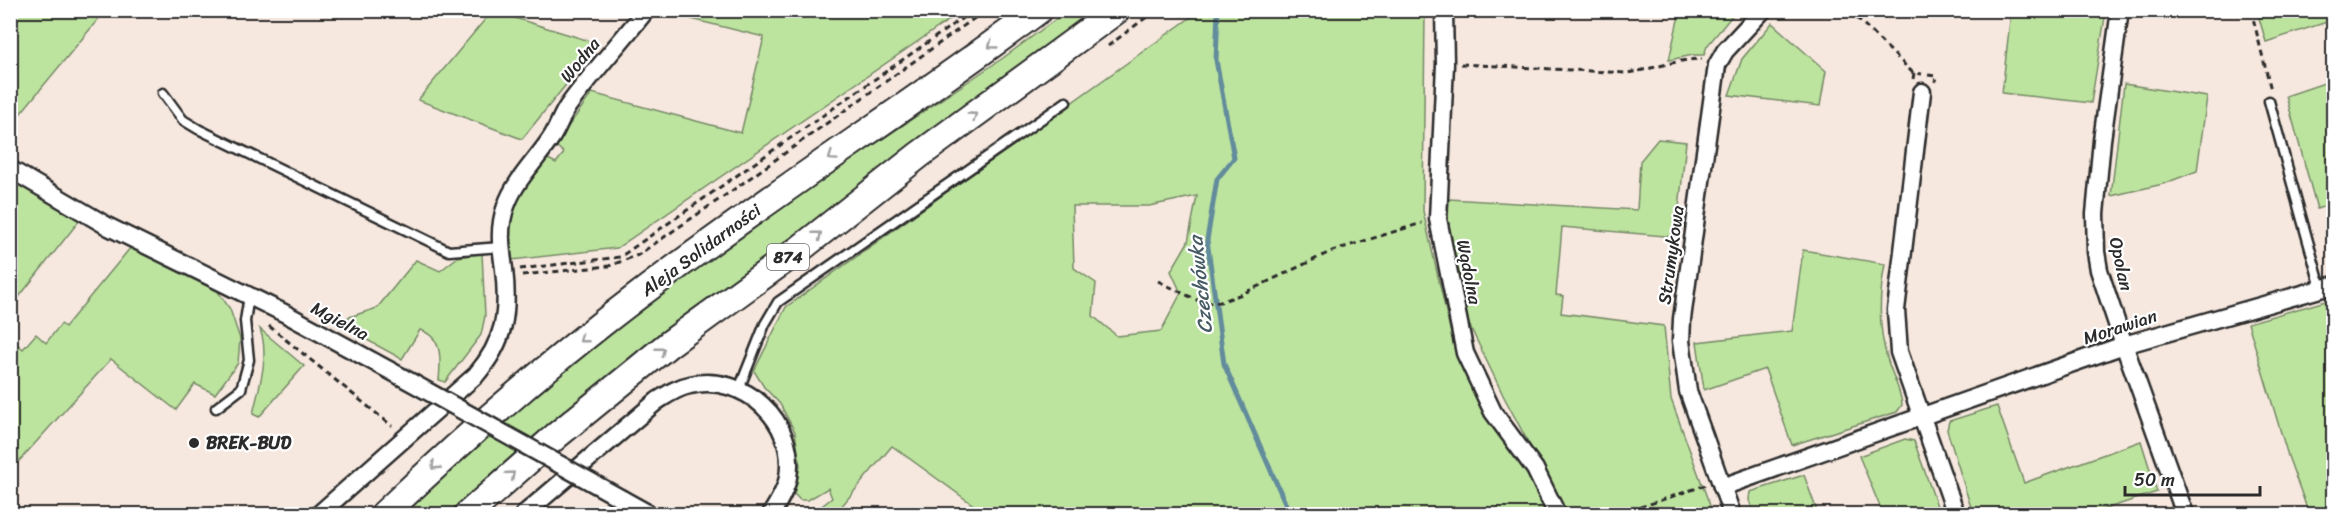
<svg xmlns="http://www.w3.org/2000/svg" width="2344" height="525" font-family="Sriracha,sans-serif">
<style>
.green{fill:#bde49f;stroke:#748865;stroke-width:1.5;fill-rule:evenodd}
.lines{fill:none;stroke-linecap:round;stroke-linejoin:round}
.stream{stroke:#628b9c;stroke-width:5}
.service-casing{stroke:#2b2b2b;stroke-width:13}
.minor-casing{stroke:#2b2b2b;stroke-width:21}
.primary-casing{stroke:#2b2b2b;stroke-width:30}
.path{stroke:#2b2b2b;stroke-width:3;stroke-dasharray:6 4.5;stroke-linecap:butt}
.service{stroke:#fff;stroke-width:8}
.minor{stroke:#fff;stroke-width:16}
.primary{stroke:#fff;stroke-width:26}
.minor-bridge-casing{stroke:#2b2b2b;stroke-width:21;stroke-linecap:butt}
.minor-bridge{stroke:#fff;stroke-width:16}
.oneway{stroke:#a0a0a0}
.poi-dot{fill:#2b2b2b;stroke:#fff;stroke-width:2}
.labels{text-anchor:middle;stroke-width:4.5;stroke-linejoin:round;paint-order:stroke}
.shield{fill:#fff;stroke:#6b6b6b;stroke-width:1.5}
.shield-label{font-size:16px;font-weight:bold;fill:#2b2b2b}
.street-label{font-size:18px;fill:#2b2b2b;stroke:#fff}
.poi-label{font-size:18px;font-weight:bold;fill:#2b2b2b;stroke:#fff;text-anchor:start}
.water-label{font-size:20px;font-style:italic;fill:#475b64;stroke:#fff}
</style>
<rect width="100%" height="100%" fill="#f7e8df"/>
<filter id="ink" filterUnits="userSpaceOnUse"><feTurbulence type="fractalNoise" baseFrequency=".0167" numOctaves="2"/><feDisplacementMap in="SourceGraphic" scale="12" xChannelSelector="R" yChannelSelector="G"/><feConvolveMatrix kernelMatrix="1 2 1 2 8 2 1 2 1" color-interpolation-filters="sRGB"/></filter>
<g filter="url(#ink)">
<g class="green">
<path d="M11,10l94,1 -94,114 -1,-114z"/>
<path d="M492,11l107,33 -77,95 -104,-39z"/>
<path d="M659,11h303l-345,237 -105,12c-1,-10 -3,-20 -3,-29 1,-28 22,-52 37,-73l10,5 8,-10 -9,-8 37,-52 149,40 23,-96z"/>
<path d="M1067,11h27l-325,245 -93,67 -141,112 -88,79h-50l45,-43 152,-128 110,-84 299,-201z"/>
<path d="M1198,11h227l-2,200 29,127 98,176h-564l-94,-68 -57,68h-29l13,-6 13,-10 -4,-10 -20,12h-8l-6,-6 6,-28 -5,-34 -15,-28 -16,-17 -10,-16 32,-64 408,-292zM1197,196l-9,46 -17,29 10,22 -20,38 -44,5 -24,-20 3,-33 -22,-15 -2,-62h77z"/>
<path d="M1680,11v-1l56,1 -29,35 -3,9h-11l-24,5z"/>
<path d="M2011,11h95l-15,92 -89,-10z"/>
<path d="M2257,11h76v9l-67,22z"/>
<path d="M1772,23l54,48 -6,35 -91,-11 13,-36z"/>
<path d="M2333,80v123l-16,6 -31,-113z"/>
<path d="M2124,84l83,13 -10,74 -34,13 -52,12z"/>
<path d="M1658,139l28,3 -10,95 -114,-10 -6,68 7,1 -2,17 103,13 7,73 42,115h-150l-4,-14 -55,-103 -37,-77 -19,-100 1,-21 188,11 3,-49z"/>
<path d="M11,175l72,41 -72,91z"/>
<path d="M131,247l86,43 13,19 10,30 -2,24 -23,31 -20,-10 -19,26 -65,-51 -100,111v-131l12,10 13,-15 10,9 15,-19 4,3z"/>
<path d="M1803,250l82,14c-6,31 -7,66 3,97 4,14 13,29 14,44l-5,7 -105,33 -27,-76 -61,21 -7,-48 95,-11z"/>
<path d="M482,253l3,63 -4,19 -36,47 -6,-2c2,-20 4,-43 -19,-50l-18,29 -68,-37 43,-14 39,-48 24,11 18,-14z"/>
<path d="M2333,299v215h-24l-21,-58 -40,-133z"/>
<path d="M260,329l44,37 -45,51 -6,-3c6,-27 17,-58 7,-85z"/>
<path d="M1997,406l27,77 117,-42 16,51 -67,22h-117l-26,-84 2,-9z"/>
<path d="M1905,439l9,2 23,65 -24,8h-30l-24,-58z"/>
<path d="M1804,475l14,39h-64l-5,-14 1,-8z"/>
</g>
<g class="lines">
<path class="stream" d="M1218,10l-2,50 18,98 -17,21 -10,61 17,124 66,150"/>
<defs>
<g id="service">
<path d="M163,93l20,27 15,9 251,122 52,-4"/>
<path d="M2269,101l52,187"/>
<path d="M739,389l26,-65 13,-22 288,-200"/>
<path d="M216,408l25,-19 8,-29 -4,-39 4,-25"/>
</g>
<g id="minor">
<path d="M1444,10l1,54 -7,155 27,134 28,59 42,57 22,45"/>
<path d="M2120,10l-18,130 -7,74 1,38 3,18 25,75 61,169"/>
<path d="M1922,92l-26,218 3,42 57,162"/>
<path d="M10,169l99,58 175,86 116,63"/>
<path d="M1722,487l402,-142 210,-60"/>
<path d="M622,499l27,15"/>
<path d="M319,514l157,-139c29,-34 33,-62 28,-106 -3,-22 -6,-41 2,-63 9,-26 30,-45 45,-68 7,-10 10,-22 17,-32 24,-33 53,-64 78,-96"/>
<path d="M524,514l133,-113c11,-7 21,-14 33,-16 54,-12 107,36 98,92 -2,13 -10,26 -17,37"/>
<path d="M1732,514l-44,-123 -7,-50 1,-22 35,-254 8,-14 38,-41"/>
</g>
<g id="primary">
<path d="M384,514c81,-77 165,-151 255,-219 130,-99 268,-187 400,-285"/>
<path d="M468,514l88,-78 113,-92 132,-96 118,-93 198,-145"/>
</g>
</defs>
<use href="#service" class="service-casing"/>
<use href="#minor" class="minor-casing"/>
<use href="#primary" class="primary-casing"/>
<g class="path">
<path d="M1849,10l65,64"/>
<path d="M2251,10l20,80"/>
<path d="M1108,46l48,-36"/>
<path d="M1461,64l165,9c25,-3 51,-14 76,-14"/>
<path d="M1928,75l8,1 -1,6"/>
<path d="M1913,79l1,-6 8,1"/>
<path d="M520,269l100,-12 354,-247"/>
<path d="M522,275l87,-9 29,-11 95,-65 253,-180"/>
<path d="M1158,281l45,22 17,-1 22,-8 90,-43 90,-28"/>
<path d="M269,326l123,100"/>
<path d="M665,510l7,4"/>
<path d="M1620,514l86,-29"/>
<path d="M2306,514l28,-8"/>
</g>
<use href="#service" class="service"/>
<use href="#minor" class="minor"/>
<use href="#primary" class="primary"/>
<defs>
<path id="minor-bridge" d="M400,376l222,123"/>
</defs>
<use href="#minor-bridge" class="minor-bridge-casing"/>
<use href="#minor-bridge" class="minor-bridge"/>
</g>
<defs><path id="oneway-chevron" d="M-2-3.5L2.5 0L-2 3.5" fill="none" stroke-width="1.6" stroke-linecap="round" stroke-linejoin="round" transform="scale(1.5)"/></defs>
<g class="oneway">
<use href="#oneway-chevron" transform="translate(992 45) rotate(144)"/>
<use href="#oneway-chevron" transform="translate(973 116) rotate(-36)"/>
<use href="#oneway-chevron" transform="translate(832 157) rotate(145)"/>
<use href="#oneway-chevron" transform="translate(818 235) rotate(-39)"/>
<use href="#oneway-chevron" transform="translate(583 339) rotate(142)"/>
<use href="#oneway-chevron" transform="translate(661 351) rotate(-38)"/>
<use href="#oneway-chevron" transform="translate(435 466) rotate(137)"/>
<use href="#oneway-chevron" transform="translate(511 475) rotate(-41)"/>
</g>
</g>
<circle class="poi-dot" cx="194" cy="443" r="6"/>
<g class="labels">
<rect class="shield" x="767" y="244" width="42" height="26" rx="4.5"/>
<g class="shield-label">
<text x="788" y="263">874</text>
</g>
<g class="street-label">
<text transform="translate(580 60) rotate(-51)" y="6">Wodna</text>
<text transform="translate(701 250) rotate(-36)" y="6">Aleja Solidarności</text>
<text transform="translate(1671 255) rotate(-82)" y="6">Strumykowa</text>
<text transform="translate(2121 264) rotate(78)" y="6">Opolan</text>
<text transform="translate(1469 272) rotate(79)" y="6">Wądolna</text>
<text transform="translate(340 321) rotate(28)" y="6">Mgielna</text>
<text transform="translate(2120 327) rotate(-18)" y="6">Morawian</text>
</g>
<g class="poi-label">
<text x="206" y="449">BREK-BUD</text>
</g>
<g class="water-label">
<text transform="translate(1200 285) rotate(-96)" y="7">Czechówka</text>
</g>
</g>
<rect width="2344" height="525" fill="none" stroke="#fff" stroke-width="36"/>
<rect x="18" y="18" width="2308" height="489" fill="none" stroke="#2b2b2b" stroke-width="2" filter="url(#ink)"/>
<path d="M2125 486v9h135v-9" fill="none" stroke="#2b2b2b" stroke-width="3"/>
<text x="2134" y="486" font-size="18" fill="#2b2b2b" stroke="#ffffff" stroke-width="4.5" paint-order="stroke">50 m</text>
</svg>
